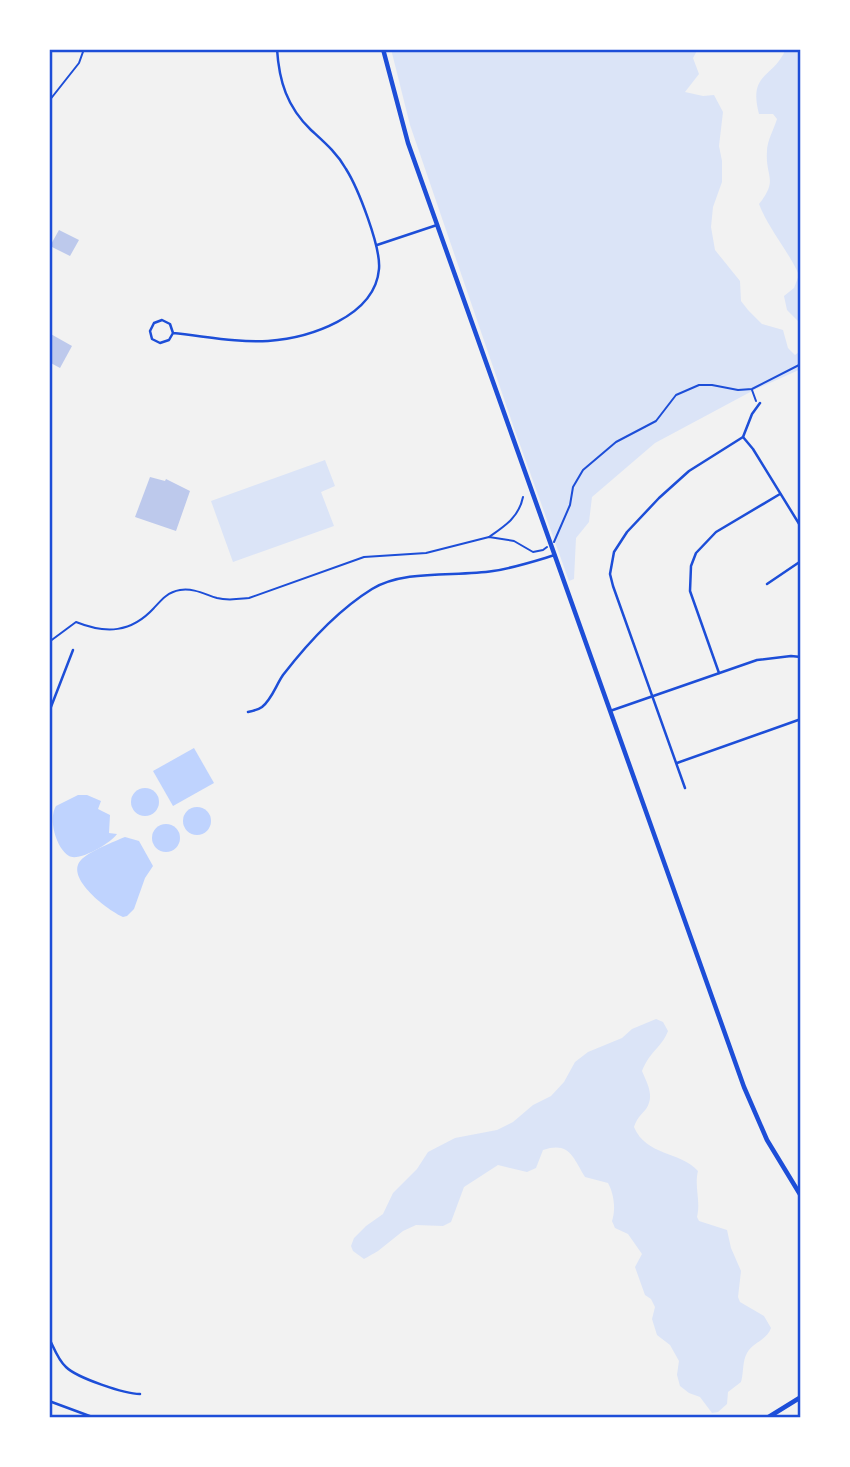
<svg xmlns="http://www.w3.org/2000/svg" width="850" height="1467" font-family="Karla,sans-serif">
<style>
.green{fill:#dbe4f7}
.water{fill:#bfd3fe}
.building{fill:#bdc9ec}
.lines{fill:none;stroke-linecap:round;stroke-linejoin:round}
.path{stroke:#1d4ed8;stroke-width:2}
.minor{stroke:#1d4ed8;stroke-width:2.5}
.secondary{stroke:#1d4ed8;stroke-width:4.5}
.neatline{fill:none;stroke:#1d4ed8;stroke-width:2.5}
</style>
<rect width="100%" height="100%" fill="#f2f2f2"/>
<g class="green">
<path d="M391,49h307l-5,9 6,16 -14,18 18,4 11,-1 9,17 -4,34 3,15v21l-9,25 -2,20 4,23 25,31 1,20 7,9 14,14 21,6 5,18 7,7 4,-3 -1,-17 3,-3v37l-47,21 -99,53 -63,54 -3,25 -13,16 -2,41 -5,2 -55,-153 -104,-303z"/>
<path d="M786,49h15v275l-14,-14 -3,-14 10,-8 5,-13c-11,-25 -30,-45 -40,-71 20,-25 6,-27 8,-53 0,-10 7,-22 10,-32l-4,-5h-14c-11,-42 14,-35 27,-65z"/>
<path d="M325,460l10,26 -14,6 13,34 -101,36 -22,-61z"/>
<path d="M656,1019l7,3 5,9c-6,16 -18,20 -26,40 5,12 13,25 4,38 -6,7 -9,9 -12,18 12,29 46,24 64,44 -4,16 3,29 -1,46l2,4 28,9 4,18 10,23 -3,26 2,5 24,14 7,12c-4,12 -18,14 -24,25 -5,9 -3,19 -6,29l-13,10 -1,12 -9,8 -6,1 -12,-16 -11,-4 -9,-7 -3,-11 2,-14 -9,-16 -13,-10 -5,-16 3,-12 -4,-8 -6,-4 -10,-28 7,-13 -14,-20 -13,-6 -3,-7c4,-12 2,-27 -4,-38l-23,-6c-12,-20 -16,-36 -42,-27l-7,18 -9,4 -29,-7 -34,22 -13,35 -8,4 -27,-1 -13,6 -25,20 -14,8 -11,-8 -2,-5 3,-8 12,-12 17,-12 10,-21 24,-24 11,-17 27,-14 42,-8 16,-8 20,-17 18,-9 13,-14 11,-20 13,-10 34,-14 10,-9z"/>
</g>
<g class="water">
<path d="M194,748l20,35 -41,23 -20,-35z"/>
<circle cx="145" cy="802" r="14"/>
<path d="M78,795h9l14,6 -3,8 12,6 -1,18 8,1c-6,9 -38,28 -48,22 -13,-8 -21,-37 -13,-50z"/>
<circle cx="197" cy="821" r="14"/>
<circle cx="166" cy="838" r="14"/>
<path d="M125,837l14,4 14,25 -8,12 -11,31 -7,7 -4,1c-14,-6 -59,-39 -42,-57 7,-8 34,-19 44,-23z"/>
</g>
<g class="building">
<path d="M59,230l20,10 -9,16 -20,-10z"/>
<path d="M49,333l23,13 -12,22 -11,-6z"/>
<path d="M150,477l15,4 1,-2 24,12 -14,40 -41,-14z"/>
</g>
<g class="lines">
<g class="path">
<path d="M49,101l30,-38 5,-14"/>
<path d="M752,390l4,11"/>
<path d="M489,537c16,-11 30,-20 34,-40"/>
<path d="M554,542l16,-37 3,-18 10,-17 33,-28 40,-21 20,-26 23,-10h13l26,5 14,-1 49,-25"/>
<path d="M49,642l27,-20c30,12 55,11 78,-14 8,-9 14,-16 26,-18 14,-2 24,4 37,8 11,3 21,1 32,0l115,-41 62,-4 63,-16 25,4 19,11 10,-2 4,-3"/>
</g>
<g class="minor">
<path d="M377,245l60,-20"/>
<path d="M173,333l-4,7 -9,3 -8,-4 -2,-8 4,-8 8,-3 8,4 3,9c31,3 64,10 95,8 41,-3 107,-24 111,-72 2,-22 -21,-81 -33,-100 -9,-16 -22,-27 -35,-39 -24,-23 -32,-49 -34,-81"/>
<path d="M743,437l10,12 48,78"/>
<path d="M767,584l34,-23"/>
<path d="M719,673l-29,-82 1,-25 5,-13 20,-21 64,-38"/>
<path d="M610,711l147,-51 34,-4 10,1"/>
<path d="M49,712l24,-62"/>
<path d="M248,712c5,-1 10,-2 14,-5 10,-8 14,-22 21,-32 24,-31 55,-65 89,-86 33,-20 84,-12 121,-18 21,-3 42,-10 62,-16"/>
<path d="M677,763l124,-44"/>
<path d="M685,788l-72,-202 -3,-12 4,-22 13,-20 32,-34 30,-27 54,-34 9,-23 8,-11"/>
<path d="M49,1338c5,10 9,22 17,29 11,11 59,27 74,27"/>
<path d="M49,1401l46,17"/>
</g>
<g class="secondary">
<path d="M383,49l25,94 336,944 23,53 34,56"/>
<path d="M767,1418l34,-21"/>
</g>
</g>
<rect width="850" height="1467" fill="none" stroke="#ffffff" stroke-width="102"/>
<rect x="51" y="51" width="748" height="1365" class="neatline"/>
</svg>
